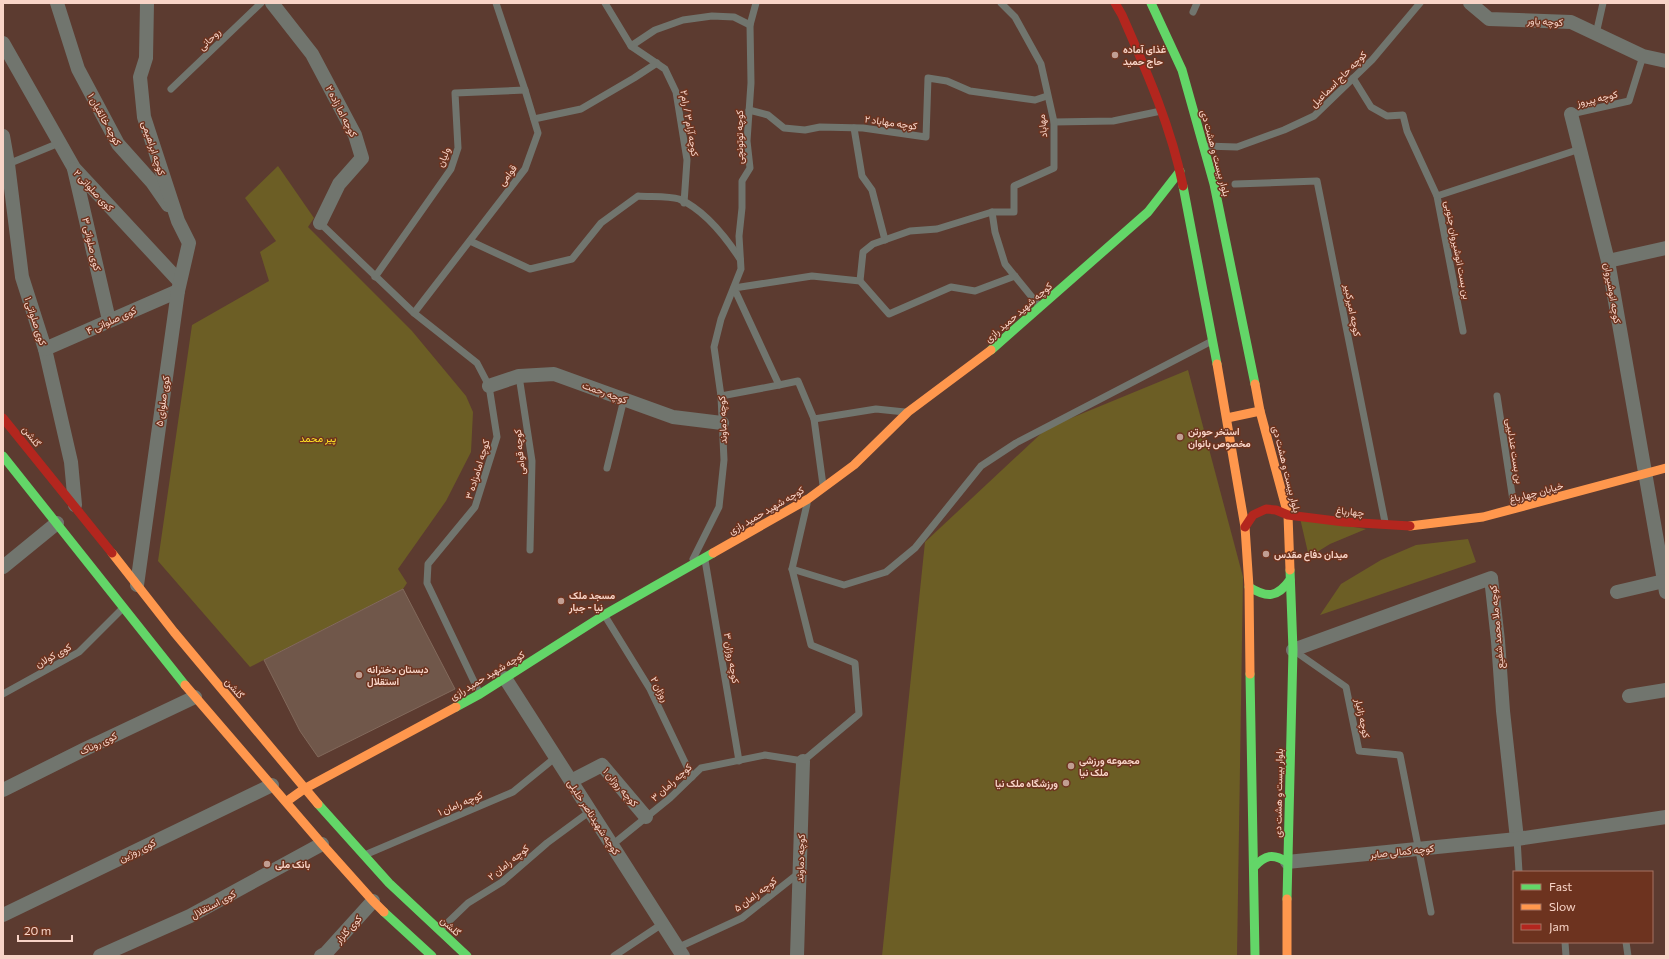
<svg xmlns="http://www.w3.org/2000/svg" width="1669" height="959" font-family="Commissioner,Vazirmatn,sans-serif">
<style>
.green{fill:#6c5e25}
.building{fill:#70574a;stroke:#82695b}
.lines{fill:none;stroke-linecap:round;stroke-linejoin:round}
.lane{stroke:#71756e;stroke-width:7}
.street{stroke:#71756e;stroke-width:14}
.fast{stroke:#63d668;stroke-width:9}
.slow{stroke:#ff974d;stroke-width:9}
.jam{stroke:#b3261e;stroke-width:9}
.poi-dot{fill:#c19e92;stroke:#6d331f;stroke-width:1.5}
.labels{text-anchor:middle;stroke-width:3;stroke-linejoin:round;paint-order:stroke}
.street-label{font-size:10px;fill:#f8d4c7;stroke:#6d331f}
.poi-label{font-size:10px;font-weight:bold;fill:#f8d4c7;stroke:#6d331f;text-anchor:start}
.park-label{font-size:10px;fill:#fee224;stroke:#6d331f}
</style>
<rect width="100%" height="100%" fill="#5c3b30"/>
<g class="green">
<path d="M278,166l36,52 -6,9 104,104 54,65 7,16 -2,40 -25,49 -48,68 9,14 -4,6 -153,78 -92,-106 34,-236 77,-44 -9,-29 16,-11 -31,-43z"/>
<path d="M1188,370l55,207 -6,379h-355l43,-414 122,-114z"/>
<path d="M1300,518l66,11 -36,15 -21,13z"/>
<path d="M1468,539l8,23 -156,53 21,-31 40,-24 35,-15z"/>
</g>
<path class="building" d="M403,589l52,100 -137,68 -18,-26 -36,-71z"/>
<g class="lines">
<g class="lane">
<path d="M605,3l26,43 34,23 11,23 11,68 -3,43"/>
<path d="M1193,12l4,-9"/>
<path d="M1596,34l7,-31"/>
<path d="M631,46l24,-16 28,-10 29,-4 22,1 16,8"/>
<path d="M1353,78l18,29 16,9 16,-1 4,16 30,65 26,135"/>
<path d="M171,89l90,-86"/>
<path d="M749,110l19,5 16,13 21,2 15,-3 43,1 63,9 2,-59 19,3 23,10 65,9 12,-4"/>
<path d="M1571,114l58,-13 14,-45"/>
<path d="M534,119l47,-10 53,-31 23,-15"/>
<path d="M1054,122l59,-1 48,-10"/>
<path d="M854,128l8,48 10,14 13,50"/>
<path d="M1205,146l32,1 47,-17 30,-14 58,-56 48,-57"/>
<path d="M8,164l51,-21"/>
<path d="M1235,184l82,-3 68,341"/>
<path d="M1437,196l143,-47"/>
<path d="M992,212h22v-26l40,-18v-46l-13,-58 -26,-47 -14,-14"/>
<path d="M320,223l94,90 63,50 12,23 8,51 -22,70 -47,57 -1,19 52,109"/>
<path d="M470,241l60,28 42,-10 29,-36 37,-27c11,1 31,0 41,3 26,11 46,37 61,60"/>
<path d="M375,277l76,-108 7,-21 -3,-55 70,-3"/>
<path d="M860,281l3,-29 10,-8 37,-13 27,-2 55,-17 3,20 10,32 35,43"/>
<path d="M414,313l111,-144 13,-36 -13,-43 -29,-87"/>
<path d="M519,376l13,85 -2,89"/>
<path d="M721,396l58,-11"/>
<path d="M1497,396l17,111"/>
<path d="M905,412l-29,-3 -62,10 -16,-38 -19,4 -45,-97 78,-12 48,5 29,33 62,-27 24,4 40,-15"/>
<path d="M814,419l9,66"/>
<path d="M607,468l17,-69"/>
<path d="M693,559l26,-52 5,-47 -3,-64 -7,-49 7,-28 20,-50 -2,-33 3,-28v-27l8,-13 -3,-27 4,-58 -1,-58 6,-22"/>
<path d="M705,560l34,201"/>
<path d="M792,569l52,16 42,-13 29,-24 66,-82 35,-23 194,-101"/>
<path d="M605,616l45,73 42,88"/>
<path d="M1296,652l50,35 13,64 41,4 31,157"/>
<path d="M3,694l76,-42 43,-43"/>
<path d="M1517,839l2,33"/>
<path d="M612,845l58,-47 31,-30 64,-13 38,6 56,-47 -4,-51 -44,-18 -19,-76 15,-65"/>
<path d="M367,854l146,-62 43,-35"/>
<path d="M441,929l27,-26 34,-21 45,-39 38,-28 7,-1"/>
<path d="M1565,942l1,14"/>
<path d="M1626,942l2,14"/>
<path d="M677,948l65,-30 57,-45"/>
<path d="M614,956l48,-32"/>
</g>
<g class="street">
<path d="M57,3l21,66 40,75 34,38 16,23"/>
<path d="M272,3l40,51 43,81 7,23 -23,26 -19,39"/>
<path d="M1470,3l19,16 82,3 72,34 23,5"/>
<path d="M3,43l71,125 105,113"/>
<path d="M1571,114l37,147 58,331"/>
<path d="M3,136l5,28 14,113 23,72 26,113 4,43"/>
<path d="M74,169l35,151"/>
<path d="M1608,261l58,-13"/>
<path d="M45,349l133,-58"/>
<path d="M489,386l30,-10 35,-2 119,43 49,6"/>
<path d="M3,567l54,-44"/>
<path d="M137,585l41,-294 11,-48 -11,-22 -34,-104 -4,-40 6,-19 1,-55"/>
<path d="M1617,592l47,-11"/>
<path d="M1293,650l198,-72 7,63 5,70 14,128"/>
<path d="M505,678l178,278"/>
<path d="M1629,696l37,-6"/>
<path d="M571,781l31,-16 44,52"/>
<path d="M3,790l80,-40 112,-53"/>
<path d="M1287,862l230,-23 149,-22"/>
<path d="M3,915l269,-130"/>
<path d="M100,956l90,-40 132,-72"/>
<path d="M321,956l5,-3 47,-52"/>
<path d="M797,956l6,-195"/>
</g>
<g class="fast">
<path d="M1151,3l31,67 32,114 41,200"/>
<path d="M1183,186l34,178"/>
<path d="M991,350l157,-138 32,-41"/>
<path d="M3,456l182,229"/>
<path d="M1249,587c18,11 28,11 41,-7"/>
<path d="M1250,674l5,282"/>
<path d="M456,707l24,-13 124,-79 109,-62"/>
<path d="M318,804l71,79 78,73"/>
<path d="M1254,867c11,-12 19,-14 33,-5"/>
<path d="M1287,899l6,-249 -3,-80"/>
<path d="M384,912l48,44"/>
</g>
<g class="slow">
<path d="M1217,364l28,163 4,60 1,87"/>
<path d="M1255,384l5,27 28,104 2,55"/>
<path d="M1227,418l33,-7"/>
<path d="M1410,526l73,-9 183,-49"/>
<path d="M112,553l62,79 144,172"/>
<path d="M713,553l95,-54 46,-34 54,-53 83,-62"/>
<path d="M185,685l137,159 51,57 11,11"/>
<path d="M290,799l14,-10 152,-82"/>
<path d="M1287,899v57"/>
</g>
<g class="jam">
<path d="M1115,3l7,12c24,55 49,111 61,171"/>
<path d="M3,418l109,135"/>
<path d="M1245,527l8,-12 13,-6 10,1 12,5 56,7 66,4"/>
</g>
</g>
<g class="poi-dot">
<circle cx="1115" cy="55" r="4"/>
<circle cx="1180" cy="437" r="4"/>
<circle cx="1266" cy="554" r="4"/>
<circle cx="561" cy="601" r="4"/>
<circle cx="359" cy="675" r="4"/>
<circle cx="1071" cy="766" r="4"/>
<circle cx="1066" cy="783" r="4"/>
<circle cx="267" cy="864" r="4"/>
</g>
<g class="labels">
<g class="street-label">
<text transform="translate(1545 21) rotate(3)" y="4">کوچه یاور</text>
<text transform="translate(209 39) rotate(-44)" y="4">روحانی</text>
<text transform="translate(1338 79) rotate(-45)" y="4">کوچه حاج اسماعیل</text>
<text transform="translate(1597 98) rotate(-13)" y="4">کوچه پیروز</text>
<text transform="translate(342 111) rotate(63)" y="4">کوچه اما زاده ۲</text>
<text transform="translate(105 119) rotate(61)" y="4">کوچه خالقیان ۱</text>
<text transform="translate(891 122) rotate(8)" y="4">کوچه مهاباد ۲</text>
<text transform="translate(690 123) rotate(80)" y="4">کوچه آرام۳ / رام۲</text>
<text transform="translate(1042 126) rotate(-96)" y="4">مهاباد</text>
<text transform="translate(739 137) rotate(-90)" y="4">کوچه توتونچی</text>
<text transform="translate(154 148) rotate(72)" y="4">کوچه ابراهیمی</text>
<text transform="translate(1216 153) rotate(75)" y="4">بلوار بیست و هشت دی</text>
<text transform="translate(443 157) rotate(-69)" y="4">ولیان</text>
<text transform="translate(507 175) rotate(-53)" y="4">قوامی</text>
<text transform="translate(94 190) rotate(47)" y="4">کوی صلواتی ۲</text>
<text transform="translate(92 244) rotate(77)" y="4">کوی صلواتی ۳</text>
<text transform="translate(1458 250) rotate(79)" y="4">بن بست انوشیروان جنوبی</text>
<text transform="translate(1613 293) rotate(80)" y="4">کوچه انوشیروان</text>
<text transform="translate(1353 310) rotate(79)" y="4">کوچه امیرکبیر</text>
<text transform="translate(1018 312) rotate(-41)" y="4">کوچه شهید حمید رازی</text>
<text transform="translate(111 320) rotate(-24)" y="4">کوی صلواتی ۴</text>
<text transform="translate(36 321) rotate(72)" y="4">کوی صلواتی ۱</text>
<text transform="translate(605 392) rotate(20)" y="4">کوچه رحمت</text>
<text transform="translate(162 401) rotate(-82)" y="4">کوی صلوای ۵</text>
<text transform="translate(722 420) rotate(-92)" y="4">کوچه دماوند</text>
<text transform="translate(32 436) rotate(52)" y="4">گلشن</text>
<text transform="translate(1515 451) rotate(81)" y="4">بن بست عندلیبی</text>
<text transform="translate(519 452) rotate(-95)" y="4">کوچه قوامی</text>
<text transform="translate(477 469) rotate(-73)" y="4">کوچه امامزاده ۳</text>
<text transform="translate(1287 469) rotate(76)" y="4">بلوار بیست و هشت دی</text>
<text transform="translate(1536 492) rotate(-15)" y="4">خیابان چهارباغ</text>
<text transform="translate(766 510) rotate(-30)" y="4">کوچه شهید حمید رازی</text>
<text transform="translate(1350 511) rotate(5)" y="4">چهارباغ</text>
<text transform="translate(1496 627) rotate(-95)" y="4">کوچه ملا محمد شفیع</text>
<text transform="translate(53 655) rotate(-29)" y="4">کوی کولان</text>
<text transform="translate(732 658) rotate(80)" y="4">کوچه روژان ۳</text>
<text transform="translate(487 675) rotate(-31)" y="4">کوچه شهید حمید رازی</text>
<text transform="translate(235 688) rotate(50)" y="4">گلشن</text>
<text transform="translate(660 689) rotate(62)" y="4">روژان ۲</text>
<text transform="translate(1363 718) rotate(78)" y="4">کوچه زانیار</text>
<text transform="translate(98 743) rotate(-25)" y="4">کوی روناک</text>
<text transform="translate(671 782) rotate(-42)" y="4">کوچه رامان ۳</text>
<text transform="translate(621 787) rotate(49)" y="4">کوچه روژان ۱</text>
<text transform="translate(1278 793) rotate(-89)" y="4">بلوار بیست و هشت دی</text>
<text transform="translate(460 803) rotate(-23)" y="4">کوچه رامان ۱</text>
<text transform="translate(594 817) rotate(57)" y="4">کوچه شهیدناصر خلیلی</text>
<text transform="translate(137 850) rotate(-26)" y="4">کوی روژین</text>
<text transform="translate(1402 851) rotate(-6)" y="4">کوچه کمالی صابر</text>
<text transform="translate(800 858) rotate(-88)" y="4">کوچه دماوند</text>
<text transform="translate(508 862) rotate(-39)" y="4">کوچه رامان ۲</text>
<text transform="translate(755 894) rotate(-37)" y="4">کوچه رامان ۵</text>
<text transform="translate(213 904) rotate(-28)" y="4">کوی استقلال</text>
<text transform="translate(451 926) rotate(43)" y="4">گلشن</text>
<text transform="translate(348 929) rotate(-48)" y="4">کوی گلزار</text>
</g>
<g class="poi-label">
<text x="1123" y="53">غذای آماده<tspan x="1123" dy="12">حاج حمید</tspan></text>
<text x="1188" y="435">استخر حورتن<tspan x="1188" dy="12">مخصوص بانوان</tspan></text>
<text x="1274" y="558">میدان دفاع مقدس</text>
<text x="569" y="599">مسجد ملک<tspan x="569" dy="12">نیا - جبار</tspan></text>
<text x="367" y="673">دبستان دخترانه<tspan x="367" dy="12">استقلال</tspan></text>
<text x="1079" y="764">مجموعه ورزشی<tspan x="1079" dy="12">ملک نیا</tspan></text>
<text x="1058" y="787" text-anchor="end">ورزشگاه ملک نیا</text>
<text x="275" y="868">بانک ملی</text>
</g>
<g class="park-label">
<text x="318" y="442">پیر محمد</text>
</g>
</g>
<rect width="1669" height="959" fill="none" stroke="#f8d4c7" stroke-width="8"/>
<rect x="1513" y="871" width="140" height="72" fill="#6d331f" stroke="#a57362"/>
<rect x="1521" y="884" width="20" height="6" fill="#63d668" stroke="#a57362"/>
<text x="1549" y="891" font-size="12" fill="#f8d4c7">Fast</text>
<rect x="1521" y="904" width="20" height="6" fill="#ff974d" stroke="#a57362"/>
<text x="1549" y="911" font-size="12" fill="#f8d4c7">Slow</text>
<rect x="1521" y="924" width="20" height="6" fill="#b3261e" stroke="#a57362"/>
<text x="1549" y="931" font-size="12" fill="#f8d4c7">Jam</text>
<path d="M18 935v6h54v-6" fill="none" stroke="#f8d4c7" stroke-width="2"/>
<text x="24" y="935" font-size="12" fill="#f8d4c7" stroke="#6d331f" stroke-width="3" paint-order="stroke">20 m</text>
</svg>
